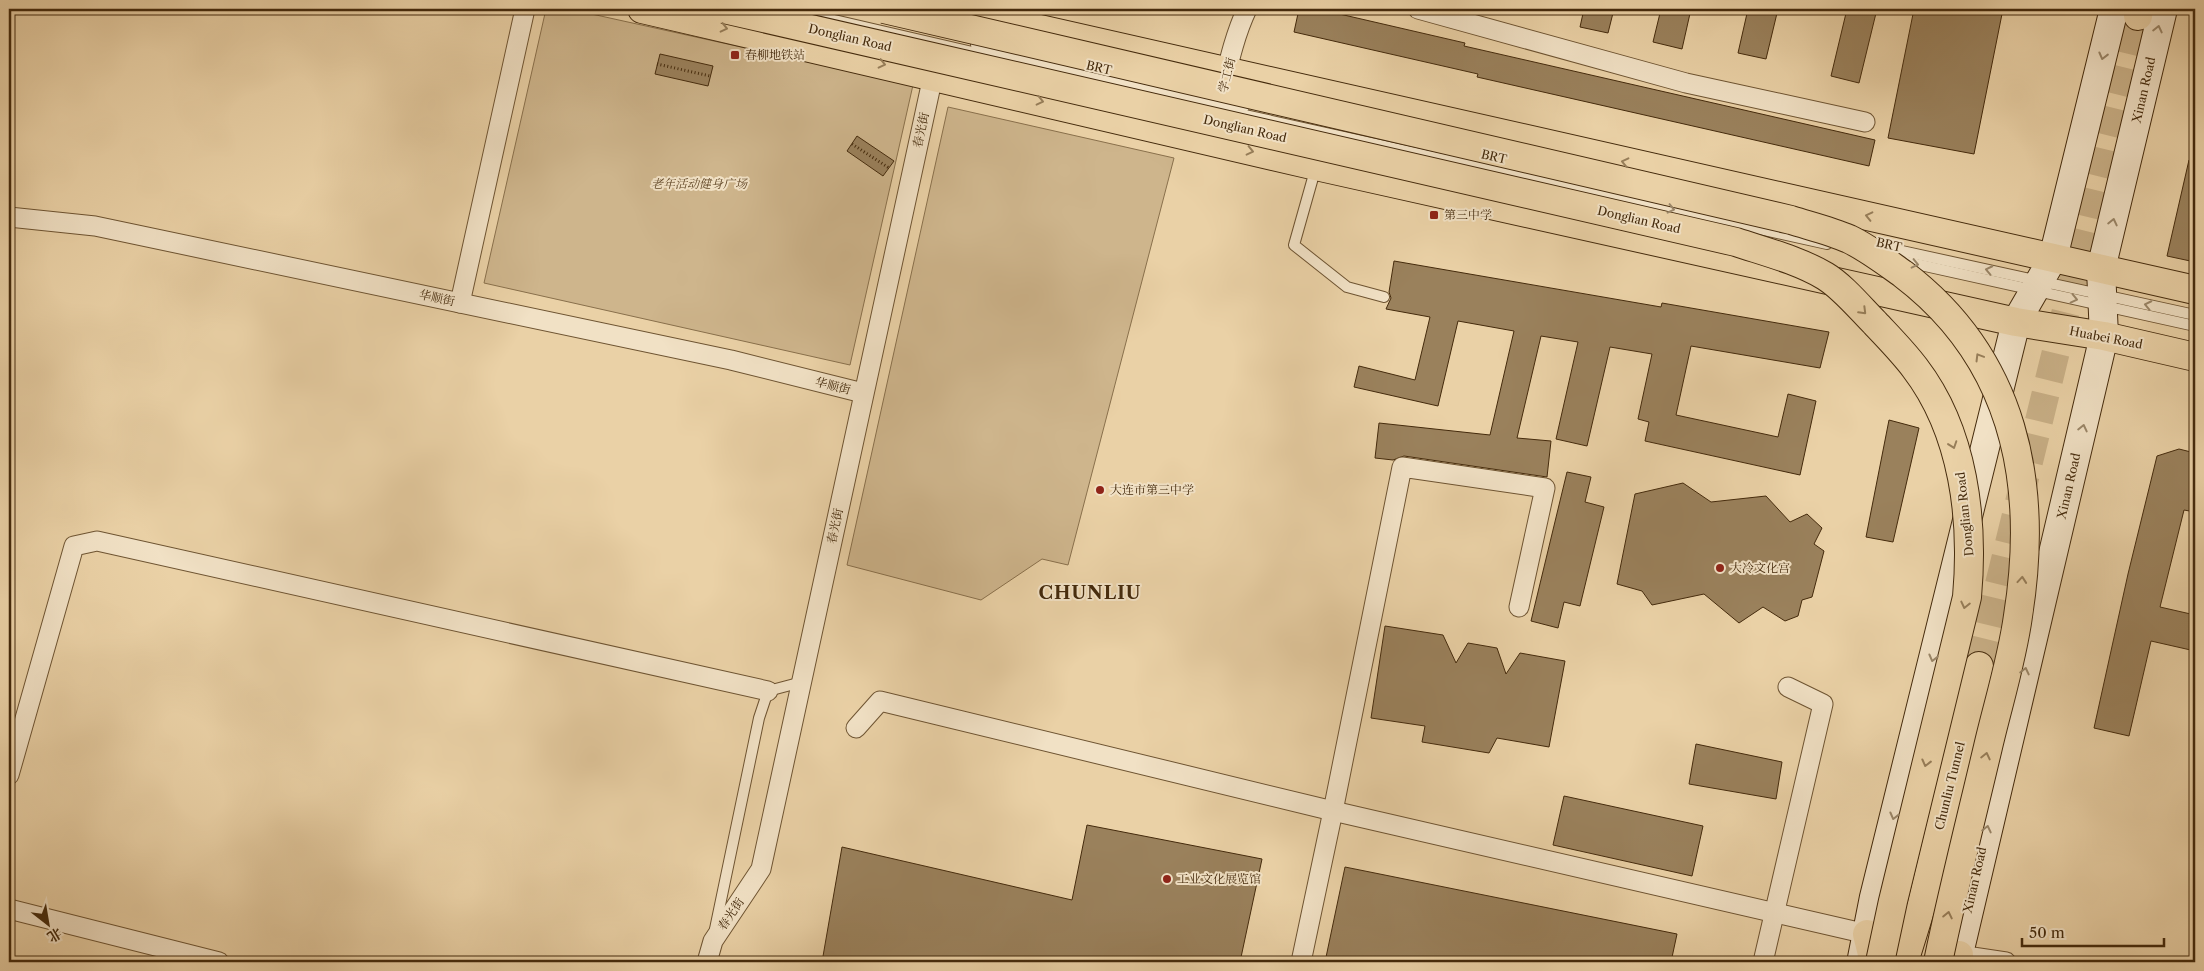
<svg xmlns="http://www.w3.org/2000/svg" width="2204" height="971" font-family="'Libre Caslon Text','Noto Serif SC',serif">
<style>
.green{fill:#ceb58c;stroke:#89704c}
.building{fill:#9a815c;stroke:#442a0c}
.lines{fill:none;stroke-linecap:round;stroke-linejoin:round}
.primary-tunnel{stroke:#c9b087;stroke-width:28;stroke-dasharray:28 14;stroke-linecap:butt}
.service-casing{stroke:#6e5432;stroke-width:12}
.minor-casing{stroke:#6e5432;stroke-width:21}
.secondary-casing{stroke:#442a0c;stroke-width:30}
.primary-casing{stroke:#442a0c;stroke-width:30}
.path{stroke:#442a0c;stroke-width:3;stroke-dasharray:1 2.5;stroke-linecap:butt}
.service{stroke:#f1e1c5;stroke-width:10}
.minor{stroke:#f1e1c5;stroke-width:19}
.secondary{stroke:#f1e1c5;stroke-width:28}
.primary{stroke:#ead1a6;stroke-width:28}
.trunk-bridge-casing{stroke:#442a0c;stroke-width:30;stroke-linecap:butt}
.trunk-bridge{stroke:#ead1a6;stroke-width:28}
.oneway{stroke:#977e59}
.oneway2{stroke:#9a8668}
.poi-dot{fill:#8f2418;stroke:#f1e1c5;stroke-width:2}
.labels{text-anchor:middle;stroke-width:4;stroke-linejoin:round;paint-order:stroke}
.street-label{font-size:12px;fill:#442a0c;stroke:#f1e1c5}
.poi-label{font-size:12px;fill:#442a0c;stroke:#f1e1c5;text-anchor:start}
.park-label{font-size:12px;font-style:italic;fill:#604626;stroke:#f1e1c5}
.district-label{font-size:18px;font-weight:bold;letter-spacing:1px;fill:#442a0c;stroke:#f1e1c5}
</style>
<rect width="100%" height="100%" fill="#ead1a6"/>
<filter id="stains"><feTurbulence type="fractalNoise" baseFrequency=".004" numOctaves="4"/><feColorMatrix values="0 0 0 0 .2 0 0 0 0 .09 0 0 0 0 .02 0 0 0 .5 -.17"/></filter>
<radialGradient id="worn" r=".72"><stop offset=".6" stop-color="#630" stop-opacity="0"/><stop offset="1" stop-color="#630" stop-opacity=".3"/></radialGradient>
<g class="green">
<path d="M546,9h23l344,76 -63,280 -366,-82z"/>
<path d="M948,107l226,51 -106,407 -26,-6 -61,41 -134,-35z"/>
</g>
<g class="building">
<path d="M1299,9h19l147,34 -1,3 411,94 -6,26 -392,-89 1,-3 -184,-42z"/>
<path d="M1584,9h30l-6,24 -28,-6z"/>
<path d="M1661,9h30l-9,40 -29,-7z"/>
<path d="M1748,9h30l-12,50 -28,-6z"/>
<path d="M1847,9h30l-18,74 -28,-7z"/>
<path d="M1914,9h89l-29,145 -86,-16z"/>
<path d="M660,54l53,12 -5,20 -53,-12z"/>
<path d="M857,136l37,25 -11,15 -36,-25z"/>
<path d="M2189,160l6,1v101l-28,-6z"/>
<path d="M1394,261l267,46 1,-4 167,29 -9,36 -129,-22 -15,69 102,22 10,-43 28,7 -16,74 -155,-34 4,-19 -11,-3 14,-65 -42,-7 -23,99 -31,-7 22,-97 -37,-6 -24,102 34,3 -4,36 -143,-21 -11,4 -18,-2 4,-35 111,12 24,-104 -56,-10 -20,85 -84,-19 5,-21 56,14 15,-63 -44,-8 5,-11 -2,-6z"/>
<path d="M1889,420l30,8 -26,114 -27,-5z"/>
<path d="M2179,449l16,4v59l-11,-2 -24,97 35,8v36l-44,-10 -22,95 -35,-8 34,-154 29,-118z"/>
<path d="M1567,472l24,5 -6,25 19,5 -24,99 -16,-4 -6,26 -27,-7z"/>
<path d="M1683,483l28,19 55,-6 24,26 17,-8 15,14 -8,16 10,7 -12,46 -10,3 -4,16 -13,5 -22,-14 -24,16 -35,-29 -52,11 -10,-14 -25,-7 18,-90z"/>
<path d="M1385,626l58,9 13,28 12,-20 29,5 9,26 14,-21 45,8 -16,86 -52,-9 -8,15 -67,-11 3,-16 -54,-8z"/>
<path d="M1696,744l86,18 -6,37 -87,-15z"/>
<path d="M1564,796l139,30 -11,50 -139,-31z"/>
<path d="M1087,825l175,34 -22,103h-418l20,-115 230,53z"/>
<path d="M1345,867l332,67 -6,28h-346z"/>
</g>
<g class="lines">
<path class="primary-tunnel" d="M1979,666l159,-650"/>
<defs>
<g id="service">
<path d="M787,9l431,100 609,135"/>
<path d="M976,45l268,62"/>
<path d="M1316,167l-22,78 53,42 37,10"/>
<path d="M1879,246l316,69"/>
<path d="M1898,260l297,66"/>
<path d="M715,929l44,-211 9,-27 34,-9"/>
</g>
<g id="minor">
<path d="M1418,9l268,74 179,39"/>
<path d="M1211,132c13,-41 18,-85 36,-123"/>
<path d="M9,217l86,9 636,134 132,33"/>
<path d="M460,303l65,-294"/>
<path d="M856,728l24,-27 453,110 534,123"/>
<path d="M9,775l65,-229 23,-5 671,150"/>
<path d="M9,909l210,53"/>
<path d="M1959,955l47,7"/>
<path d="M707,962l6,-21 48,-72 172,-793"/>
<path d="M1301,962l32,-151 69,-344 143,21 -26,119"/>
<path d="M1763,962l60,-258 -35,-17"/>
</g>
<g id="secondary">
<path d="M1862,958l12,-61 142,-575 37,-64 61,-249"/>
<path d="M1957,962l147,-626 -3,-67 62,-260"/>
</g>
<g id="primary">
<path d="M642,9l674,157 700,156 88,14 91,21"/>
<path d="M951,9l1244,281"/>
<path d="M2138,16l1,-7"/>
<path d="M1867,934l7,28"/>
<path d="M1904,962l17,-55 58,-241"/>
<path d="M1952,962l7,-7"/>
</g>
</defs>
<use href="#service" class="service-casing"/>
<use href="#minor" class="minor-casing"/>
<use href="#secondary" class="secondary-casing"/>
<use href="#primary" class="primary-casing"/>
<g class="path">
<path d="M657,64l53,12"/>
<path d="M852,144l37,24"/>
</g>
<use href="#service" class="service"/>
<use href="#minor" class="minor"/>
<use href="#secondary" class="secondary"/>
<use href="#primary" class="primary"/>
<defs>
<g id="trunk-bridge">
<path d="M724,9l1012,233c30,10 62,18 89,34 17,10 36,33 50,47 14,15 28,29 40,45 49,64 59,152 52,229l-74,304 -13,61"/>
<path d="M884,9l907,211c19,6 40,11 58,19 19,9 37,23 54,35 112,85 136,210 115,342 -6,44 -20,88 -30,131 -17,72 -35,143 -50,215"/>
</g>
</defs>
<use href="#trunk-bridge" class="trunk-bridge-casing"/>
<use href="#trunk-bridge" class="trunk-bridge"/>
</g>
<defs><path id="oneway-chevron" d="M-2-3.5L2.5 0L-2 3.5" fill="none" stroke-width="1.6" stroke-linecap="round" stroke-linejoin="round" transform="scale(1.25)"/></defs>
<g class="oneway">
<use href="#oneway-chevron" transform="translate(724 28) rotate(13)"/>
<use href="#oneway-chevron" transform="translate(882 64) rotate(13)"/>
<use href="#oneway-chevron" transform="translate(1040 101) rotate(13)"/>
<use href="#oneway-chevron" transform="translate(1250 151) rotate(13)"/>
<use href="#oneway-chevron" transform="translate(1625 162) rotate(-167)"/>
<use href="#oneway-chevron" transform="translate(1869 216) rotate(-167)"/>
<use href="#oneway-chevron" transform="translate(1863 311) rotate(45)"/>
<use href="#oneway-chevron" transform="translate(1979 357) rotate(-121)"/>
<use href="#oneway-chevron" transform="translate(1953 445) rotate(71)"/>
<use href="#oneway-chevron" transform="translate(2022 580) rotate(-85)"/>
<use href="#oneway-chevron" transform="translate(1965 605) rotate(103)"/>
<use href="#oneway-chevron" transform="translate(1986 756) rotate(-77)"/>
<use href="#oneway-chevron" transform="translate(1926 763) rotate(104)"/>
<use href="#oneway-chevron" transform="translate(1948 915) rotate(-78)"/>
</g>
<g class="oneway2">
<use href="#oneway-chevron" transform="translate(2158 29) rotate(-77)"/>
<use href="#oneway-chevron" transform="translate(2103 56) rotate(104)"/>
<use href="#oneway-chevron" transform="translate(1671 209) rotate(13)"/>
<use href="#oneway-chevron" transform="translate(2113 222) rotate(-77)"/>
<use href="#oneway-chevron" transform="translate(1915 264) rotate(13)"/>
<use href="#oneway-chevron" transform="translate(1989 270) rotate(-168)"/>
<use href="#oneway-chevron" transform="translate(2074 299) rotate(13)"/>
<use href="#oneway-chevron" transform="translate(2148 305) rotate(-168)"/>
<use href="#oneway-chevron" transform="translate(2083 428) rotate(-77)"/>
<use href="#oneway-chevron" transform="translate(1933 658) rotate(104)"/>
<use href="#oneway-chevron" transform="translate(2025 671) rotate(-77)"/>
<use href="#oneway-chevron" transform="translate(1894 816) rotate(104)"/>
<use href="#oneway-chevron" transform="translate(1987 829) rotate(-77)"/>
</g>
<g class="poi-dot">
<rect x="730" y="50" width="10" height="10" rx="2.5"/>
<rect x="1429" y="210" width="10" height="10" rx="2.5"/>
<circle cx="1100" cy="490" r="5"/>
<circle cx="1720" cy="568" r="5"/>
<circle cx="1167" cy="879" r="5"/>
</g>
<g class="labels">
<g class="street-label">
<text transform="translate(850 38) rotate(13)" y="4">Donglian Road</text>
<text transform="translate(1099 68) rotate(13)" y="4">BRT</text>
<text transform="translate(1227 75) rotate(-76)" y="4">学工街</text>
<text transform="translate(2144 90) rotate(-77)" y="4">Xinan Road</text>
<text transform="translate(1245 129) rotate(13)" y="4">Donglian Road</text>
<text transform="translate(921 130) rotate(-78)" y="4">春光街</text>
<text transform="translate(1494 157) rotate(13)" y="4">BRT</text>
<text transform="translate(1639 220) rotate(13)" y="4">Donglian Road</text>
<text transform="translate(1889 245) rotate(13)" y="4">BRT</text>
<text transform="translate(437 298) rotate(12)" y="4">华顺街</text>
<text transform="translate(2106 338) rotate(11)" y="4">Huabei Road</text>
<text transform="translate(833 386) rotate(14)" y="4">华顺街</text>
<text transform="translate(2069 486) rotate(-77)" y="4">Xinan Road</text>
<text transform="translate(1965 514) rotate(-96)" y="4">Donglian Road</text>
<text transform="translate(835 526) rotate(-78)" y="4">春光街</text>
<text transform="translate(1950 786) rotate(-76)" y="4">Chunliu Tunnel</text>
<text transform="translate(1975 880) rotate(-77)" y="4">Xinan Road</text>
<text transform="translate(731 914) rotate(-56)" y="4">春光街</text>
</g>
<g class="poi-label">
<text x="745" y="59">春柳地铁站</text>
<text x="1444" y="219">第三中学</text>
<text x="1110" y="494">大连市第三中学</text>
<text x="1730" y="572">大冷文化宫</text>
<text x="1177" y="883">工业文化展览馆</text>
</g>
<g class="park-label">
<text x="699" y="188">老年活动健身广场</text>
</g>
<g class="district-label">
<text x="1090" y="599">CHUNLIU</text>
</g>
</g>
<rect width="2204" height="971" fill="none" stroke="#ead1a6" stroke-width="30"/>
<rect x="10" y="10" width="2184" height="951" fill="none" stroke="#442a0c" stroke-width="2.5"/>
<rect x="15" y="15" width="2174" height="941" fill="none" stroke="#442a0c"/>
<g transform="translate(48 924) rotate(149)" stroke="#f1e1c5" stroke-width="4" paint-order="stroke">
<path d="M0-4L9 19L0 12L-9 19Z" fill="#442a0c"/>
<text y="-8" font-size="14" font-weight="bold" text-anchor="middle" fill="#442a0c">北</text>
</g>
<path d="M2022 938v8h142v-8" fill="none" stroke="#442a0c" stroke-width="2.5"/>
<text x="2029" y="938" font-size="15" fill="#442a0c" stroke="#f1e1c5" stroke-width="4" paint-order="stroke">50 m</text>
<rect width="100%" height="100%" filter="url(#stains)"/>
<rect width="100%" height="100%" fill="url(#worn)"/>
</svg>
